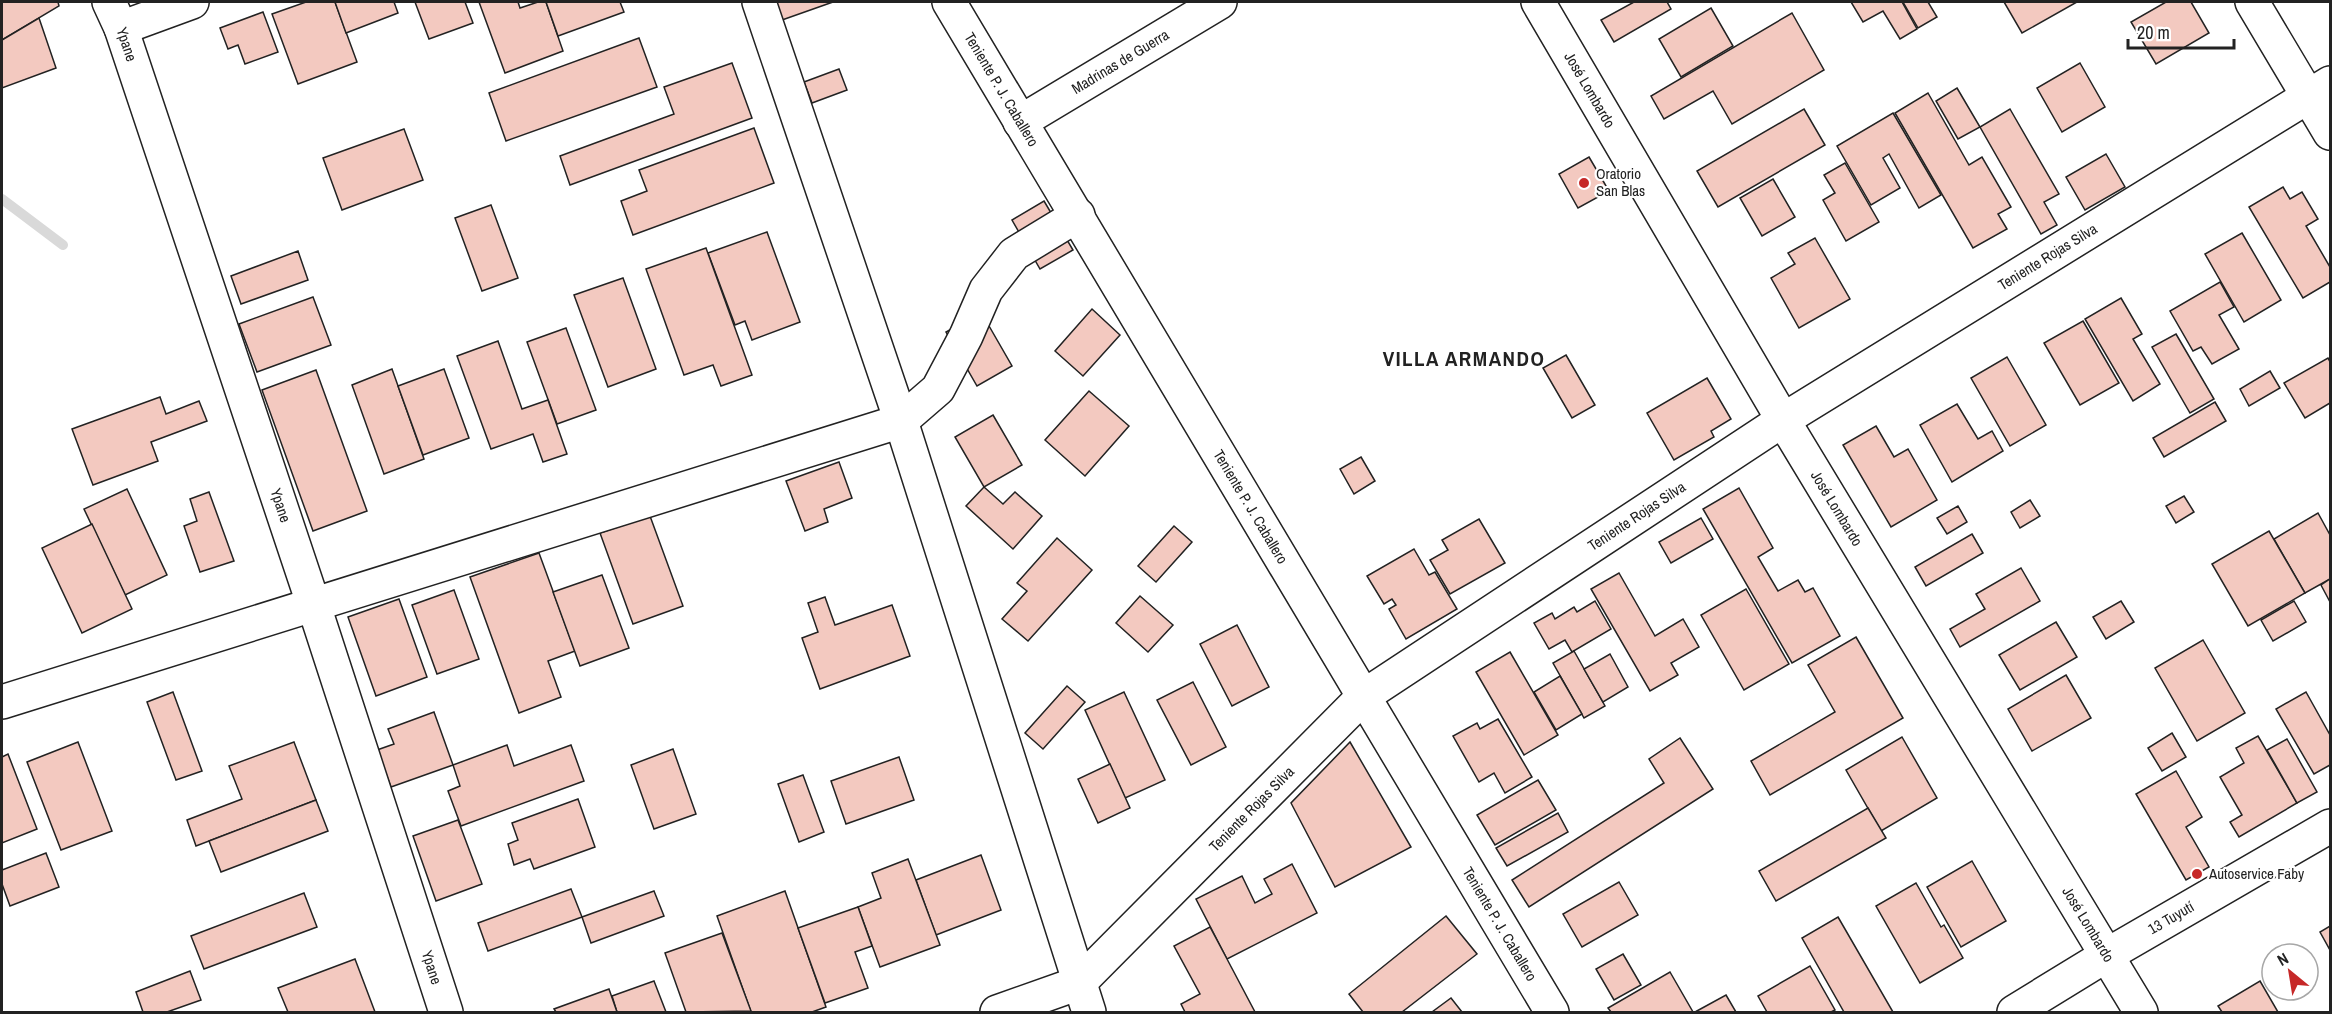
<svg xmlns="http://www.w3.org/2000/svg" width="2332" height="1014" font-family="'Archivo Narrow',sans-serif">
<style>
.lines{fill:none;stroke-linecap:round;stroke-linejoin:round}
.stream{stroke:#d9d9d9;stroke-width:10}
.building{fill:#f3c9c0;stroke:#222;stroke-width:1.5}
.minor-casing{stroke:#222;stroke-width:36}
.minor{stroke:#fff;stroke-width:33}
.poi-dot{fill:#c62828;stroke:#fff;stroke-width:2}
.labels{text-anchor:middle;stroke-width:4.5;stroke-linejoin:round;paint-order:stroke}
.street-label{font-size:15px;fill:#222;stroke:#fff}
.poi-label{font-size:15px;fill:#222;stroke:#fff;text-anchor:start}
.district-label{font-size:21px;font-weight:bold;letter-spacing:1.5px;fill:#222;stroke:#fff}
</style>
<rect width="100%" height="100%" fill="#fff"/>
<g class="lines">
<path class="stream" d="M2,199l61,46"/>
</g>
<g class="building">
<path d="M2,2h56l1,4 -57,34z"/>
<path d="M306,2h29l22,60 -59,22 -26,-70z"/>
<path d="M335,2h59l4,11 -52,20z"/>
<path d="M415,2h50l8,21 -44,16z"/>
<path d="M479,2h39l2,6 18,-6h8l17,49 -58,22z"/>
<path d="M546,2h74l4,10 -66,24z"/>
<path d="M776,2h57l-51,18z"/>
<path d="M1634,2h33l4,7 -57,33 -13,-22z"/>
<path d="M1851,2h51l15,27 -17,10 -17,-28 -20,11z"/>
<path d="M1903,2h25l9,15 -19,11z"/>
<path d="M2004,2h73l-55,31z"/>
<path d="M2166,2h25l18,31 -53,31 -25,-42z"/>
<path d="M1711,8l22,38 -52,31 -22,-38z"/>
<path d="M263,12l15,40 -33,12 -7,-19 -10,4 -8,-21z"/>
<path d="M1792,13l32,57 -92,54 -19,-33 -49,28 -13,-23z"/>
<path d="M39,18l17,50 -54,20v-48z"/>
<path d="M639,38l18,49 -151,54 -17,-48z"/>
<path d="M732,63l20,55 -182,67 -10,-29 114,-42 -10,-27z"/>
<path d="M2080,63l25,44 -43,25 -25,-44z"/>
<path d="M839,69l8,21 -35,13 -8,-21z"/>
<path d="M1957,88l23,39 -22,12 -22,-38z"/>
<path d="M1928,93l41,72 13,-8 29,50 -13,7 9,15 -34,19 -78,-135z"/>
<path d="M1804,109l21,36 -107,62 -21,-36z"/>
<path d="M2010,109l49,85 -15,8 13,23 -16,9 -61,-107z"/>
<path d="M1893,113l48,82 -22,13 -30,-54 -6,4 17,30 -29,17 -34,-59z"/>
<path d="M754,128l20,55 -141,52 -12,-34 26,-10 -8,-21z"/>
<path d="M404,129l19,51 -81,30 -19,-52z"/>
<path d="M2106,154l19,33 -40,23 -19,-33z"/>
<path d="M1589,157l20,34 -31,17 -19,-34z"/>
<path d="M1845,163l34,59 -33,19 -23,-41 12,-7 -11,-18z"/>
<path d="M1773,179l22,38 -33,19 -22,-38z"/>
<path d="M2283,187l7,12 12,-7 16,27 -12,7 24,41v15l-27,16 -54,-91z"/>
<path d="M1044,201l29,49 -33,19 -28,-49z"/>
<path d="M491,205l27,73 -36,13 -27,-73z"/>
<path d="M767,232l33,90 -48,18 -7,-19 -10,4 -27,-72z"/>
<path d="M2242,233l39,67 -37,22 -39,-68z"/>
<path d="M1815,238l35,61 -51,29 -28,-50 24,-14 -7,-11z"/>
<path d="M706,248l46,127 -31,11 -8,-21 -29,10 -38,-106z"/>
<path d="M298,251l10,29 -67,24 -10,-28z"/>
<path d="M623,278l33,91 -48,18 -34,-92z"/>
<path d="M2220,282l14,25 -15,8 20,34 -27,15 -11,-17 -8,4 -23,-40z"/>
<path d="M313,297l18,48 -74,27 -18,-48z"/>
<path d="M2121,298l21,36 -9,5 27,45 -27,17 -48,-82z"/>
<path d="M1092,309l28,26 -37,41 -28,-25z"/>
<path d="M981,312l31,54 -35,20 -31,-54z"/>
<path d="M2083,321l36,62 -39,22 -36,-62z"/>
<path d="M566,328l30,82 -39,14 -30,-82z"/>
<path d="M2176,334l38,65 -24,14 -38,-66z"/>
<path d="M498,341l24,68 26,-9 19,54 -24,8 -10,-28 -42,15 -34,-93z"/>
<path d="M1566,355l29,50 -23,13 -29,-50z"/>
<path d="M2007,357l39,68 -36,21 -39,-68z"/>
<path d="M2328,358l2,4v41l-25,15 -21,-35z"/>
<path d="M392,369l32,90 -40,15 -32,-89z"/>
<path d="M444,369l25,69 -46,17 -25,-69z"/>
<path d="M316,370l51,141 -54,20 -51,-141z"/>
<path d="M2270,371l10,17 -31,18 -9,-17z"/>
<path d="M1707,378l24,41 -20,12 3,6 -40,23 -27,-47z"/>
<path d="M1089,391l40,35 -44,50 -40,-36z"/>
<path d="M160,397l6,17 33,-13 8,20 -56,21 7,19 -65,24 -21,-56z"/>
<path d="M2215,402l11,19 -62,36 -11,-19z"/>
<path d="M1957,404l21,35 14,-8 11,20 -51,31 -32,-57z"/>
<path d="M993,415l29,50 -38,22 -29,-50z"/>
<path d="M1876,426l18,31 14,-8 29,51 -46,27 -48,-82z"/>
<path d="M1361,457l14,24 -21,13 -14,-25z"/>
<path d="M839,462l13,36 -28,11 4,13 -23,9 -19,-50z"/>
<path d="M984,487l19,17 12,-12 27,24 -29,33 -47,-43z"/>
<path d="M1739,488l34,60 -15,9 20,34 20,-11 7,12 8,-4 27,48 -48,27 -89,-154z"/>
<path d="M127,489l40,86 -42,20 -41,-86z"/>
<path d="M209,492l25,69 -34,11 -16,-46 13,-5 -7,-22z"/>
<path d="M2184,496l10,16 -18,11 -10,-17z"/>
<path d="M2030,500l10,16 -20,12 -9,-16z"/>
<path d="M1958,506l9,16 -20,12 -10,-16z"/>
<path d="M2318,513l12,22v44l-25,14 -31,-54z"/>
<path d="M650,516l33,90 -50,18 -33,-91z"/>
<path d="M1701,518l12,21 -42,24 -12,-21z"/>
<path d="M1479,519l26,44 -55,31 -20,-34 18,-10 -6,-10z"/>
<path d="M92,524l40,85 -50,24 -40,-85z"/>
<path d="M1174,526l18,16 -36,40 -18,-16z"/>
<path d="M2269,531l36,62 -57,33 -36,-62z"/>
<path d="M1972,534l11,19 -57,33 -11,-19z"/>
<path d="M1057,538l35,32 -64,71 -26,-22 25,-28 -10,-8z"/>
<path d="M1414,549l15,26 6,-3 22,37 -51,30 -17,-30 7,-4 -4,-6 -8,5 -17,-28z"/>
<path d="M539,553l36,98 -27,10 13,36 -42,16 -49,-136z"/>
<path d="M2021,568l19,33 -80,46 -10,-18 35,-20 -9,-15z"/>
<path d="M1619,573l36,63 28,-17 16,28 -28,16 7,12 -28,16 -59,-102z"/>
<path d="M602,575l27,73 -49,18 -27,-74z"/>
<path d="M2330,579v23l-9,-17z"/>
<path d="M1746,589l43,75 -45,26 -43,-75z"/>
<path d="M454,590l25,69 -42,15 -25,-69z"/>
<path d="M1140,596l33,29 -25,27 -32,-29z"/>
<path d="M825,597l10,28 57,-20 18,51 -90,33 -18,-51 16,-6 -10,-29z"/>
<path d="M399,599l28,78 -51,19 -28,-79z"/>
<path d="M1595,601l16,28 -39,23 -7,-12 -16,9 -15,-26 18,-10 3,6 19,-12 3,5z"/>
<path d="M2121,601l13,21 -28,17 -13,-22z"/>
<path d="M2294,601l12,21 -33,19 -12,-21z"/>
<path d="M2056,622l21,35 -57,33 -21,-35z"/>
<path d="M1237,625l32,62 -37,19 -32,-62z"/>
<path d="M1856,637l47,81 -133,77 -19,-34 84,-49 -27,-47z"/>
<path d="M2203,640l42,73 -48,28 -42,-73z"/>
<path d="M1574,651l31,55 -21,12 -31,-55z"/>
<path d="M1510,652l48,83 -34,20 -48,-83z"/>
<path d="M1610,654l18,33 -25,15 -19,-33z"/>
<path d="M2066,675l25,43 -59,33 -24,-42z"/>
<path d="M1560,676l22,38 -26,16 -22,-38z"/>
<path d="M1193,682l33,65 -35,18 -34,-65z"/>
<path d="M1067,686l18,16 -42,47 -18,-16z"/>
<path d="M173,692l29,79 -26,9 -29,-78z"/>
<path d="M1124,692l41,88 -40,18 -40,-88z"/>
<path d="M2306,692l24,43v30l-16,9 -38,-65z"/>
<path d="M434,712l19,53 -62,22 -14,-37 17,-6 -6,-15z"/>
<path d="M1498,719l34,58 -27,16 -11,-20 -15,9 -26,-46 24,-13 3,6z"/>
<path d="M2172,733l14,24 -24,14 -14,-23z"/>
<path d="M2258,736l39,67 -58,34 -9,-15 12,-7 -22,-38 24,-14 -8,-15z"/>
<path d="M1902,737l35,61 -56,33 -35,-61z"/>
<path d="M1680,738l33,51 -184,118 -17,-27 152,-97 -15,-24z"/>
<path d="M2287,739l30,53 -20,11 -30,-53z"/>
<path d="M78,742l34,89 -51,19 -34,-88z"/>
<path d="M294,742l22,58 -120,46 -9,-26 55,-21 -13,-33z"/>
<path d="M1350,742l61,105 -76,40 -44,-84z"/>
<path d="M507,745l7,21 57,-21 13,36 -123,45 -13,-35 12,-5 -7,-21z"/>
<path d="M673,749l23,65 -42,15 -23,-64z"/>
<path d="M8,754l29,75 -35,14v-86z"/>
<path d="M899,757l15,43 -68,24 -15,-43z"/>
<path d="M1110,764l20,44 -32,15 -20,-44z"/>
<path d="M2176,771l26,46 -16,10 23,40 -23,13 -50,-86z"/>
<path d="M803,775l21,57 -25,10 -21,-58z"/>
<path d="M1538,780l18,30 -61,35 -18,-30z"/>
<path d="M578,799l17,48 -61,22 -4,-10 -16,6 -6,-21 10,-4 -6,-17z"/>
<path d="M316,800l12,31 -107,41 -12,-31z"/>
<path d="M1868,808l18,30 -110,63 -17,-30z"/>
<path d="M1558,813l10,19 -61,34 -11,-18z"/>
<path d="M458,820l24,64 -46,17 -23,-65z"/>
<path d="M46,853l13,34 -49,19 -8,-22v-14z"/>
<path d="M981,855l20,55 -65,25 -20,-55z"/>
<path d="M908,859l32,86 -60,22 -22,-60 23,-9 -9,-25z"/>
<path d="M1972,861l34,60 -45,26 -34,-60z"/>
<path d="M1292,864l25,49 -90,46 -31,-60 46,-23 13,27 17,-9 -8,-15z"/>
<path d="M1619,882l19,33 -56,32 -19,-33z"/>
<path d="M1916,883l25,44 3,-2 19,33 -43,25 -44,-77z"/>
<path d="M571,889l11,28 -94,34 -10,-28z"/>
<path d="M654,891l10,25 -73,27 -9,-26z"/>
<path d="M785,891l41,116 -14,5h-61l-34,-96z"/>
<path d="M304,893l13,34 -113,42 -13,-33z"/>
<path d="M858,907l14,39 -17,6 13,36 -43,15 -27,-75z"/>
<path d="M1446,916l31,38 -75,58h-39l-14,-18z"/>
<path d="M1838,917l55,95h-49l-42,-74z"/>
<path d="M2330,926v24l-10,-18z"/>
<path d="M1210,927l17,32 28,53h-70l-4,-8 19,-10 -26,-48z"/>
<path d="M722,933l29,78 -65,1 -21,-59z"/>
<path d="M1623,954l18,31 -27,15 -18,-31z"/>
<path d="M355,959l20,53h-87l-10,-24z"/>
<path d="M1810,966l25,44 -4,2h-64l-9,-16z"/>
<path d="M190,971l11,29 -34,12h-24l-7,-20z"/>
<path d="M1670,972l23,40h-82l-3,-4z"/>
<path d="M654,981l12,31h-49l-5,-16z"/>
<path d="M2260,981l18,31h-56l-4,-6z"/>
<path d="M609,989l8,23h-61l-2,-3z"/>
<path d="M1726,995l10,17h-41z"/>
<path d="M1451,998l11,14h-30z"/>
</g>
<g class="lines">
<defs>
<g id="minor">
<path id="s1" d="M109,2l12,26 193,578 132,406"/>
<path d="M759,2l142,419 188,591"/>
<path id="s2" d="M949,2l603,1010"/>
<path id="s3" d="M1538,2l245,418 358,592"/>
<path d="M2252,2l78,131"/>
<path d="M121,28l71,-26"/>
<path id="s4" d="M1020,122l200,-120"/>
<path d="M2,702l899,-281 37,-32 28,-53 20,-46 28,-36 64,-39"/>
<path id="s5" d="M997,1012l82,-29 285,-287 419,-276 547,-337"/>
<path id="s6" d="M2014,1012l93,-57 223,-129"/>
</g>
</defs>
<use href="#minor" class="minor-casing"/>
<use href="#minor" class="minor"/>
</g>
<g class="poi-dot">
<circle cx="1584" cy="183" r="6"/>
<circle cx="2197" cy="874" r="6"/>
</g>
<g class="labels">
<g class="street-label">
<text dy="5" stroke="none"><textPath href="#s1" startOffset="46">Ypane</textPath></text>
<text dy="5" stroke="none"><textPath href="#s4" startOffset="117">Madrinas de Guerra</textPath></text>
<text dy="5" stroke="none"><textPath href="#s2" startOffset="102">Teniente P. J. Caballero</textPath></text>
<text dy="5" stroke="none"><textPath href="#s3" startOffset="102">José Lombardo</textPath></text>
<text dy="5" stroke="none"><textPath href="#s5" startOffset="1304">Teniente Rojas Silva</textPath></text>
<text dy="5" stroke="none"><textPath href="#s1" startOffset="532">Ypane</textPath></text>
<text dy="5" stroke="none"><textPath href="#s2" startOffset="588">Teniente P. J. Caballero</textPath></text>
<text dy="5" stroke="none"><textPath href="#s3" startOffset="588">José Lombardo</textPath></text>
<text dy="5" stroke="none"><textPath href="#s5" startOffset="818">Teniente Rojas Silva</textPath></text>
<text dy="5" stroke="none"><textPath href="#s5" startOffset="332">Teniente Rojas Silva</textPath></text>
<text dy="5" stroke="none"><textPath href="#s6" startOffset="183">13 Tuyutí</textPath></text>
<text dy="5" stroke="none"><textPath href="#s2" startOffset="1074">Teniente P. J. Caballero</textPath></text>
<text dy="5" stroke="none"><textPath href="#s3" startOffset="1074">José Lombardo</textPath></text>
<text dy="5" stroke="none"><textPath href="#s1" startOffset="1018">Ypane</textPath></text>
</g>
<g class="poi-label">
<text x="1596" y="179">Oratorio<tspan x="1596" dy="17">San Blas</tspan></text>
<text x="2209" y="879">Autoservice Faby</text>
</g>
<g class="district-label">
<text x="1464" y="366">VILLA ARMANDO</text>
</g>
</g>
<rect width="2332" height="1014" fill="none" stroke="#222222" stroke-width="6"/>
<g transform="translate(2290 972) rotate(330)"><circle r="28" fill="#ffffff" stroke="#a7a7a7" stroke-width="1.5"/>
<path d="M0-4.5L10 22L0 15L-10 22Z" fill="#c62828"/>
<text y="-9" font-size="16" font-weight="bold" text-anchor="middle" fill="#222222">N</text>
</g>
<path d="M2128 39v9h106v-9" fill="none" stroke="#222222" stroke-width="3"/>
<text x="2137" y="39" font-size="18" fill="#222222" stroke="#ffffff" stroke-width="4.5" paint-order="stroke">20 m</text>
</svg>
